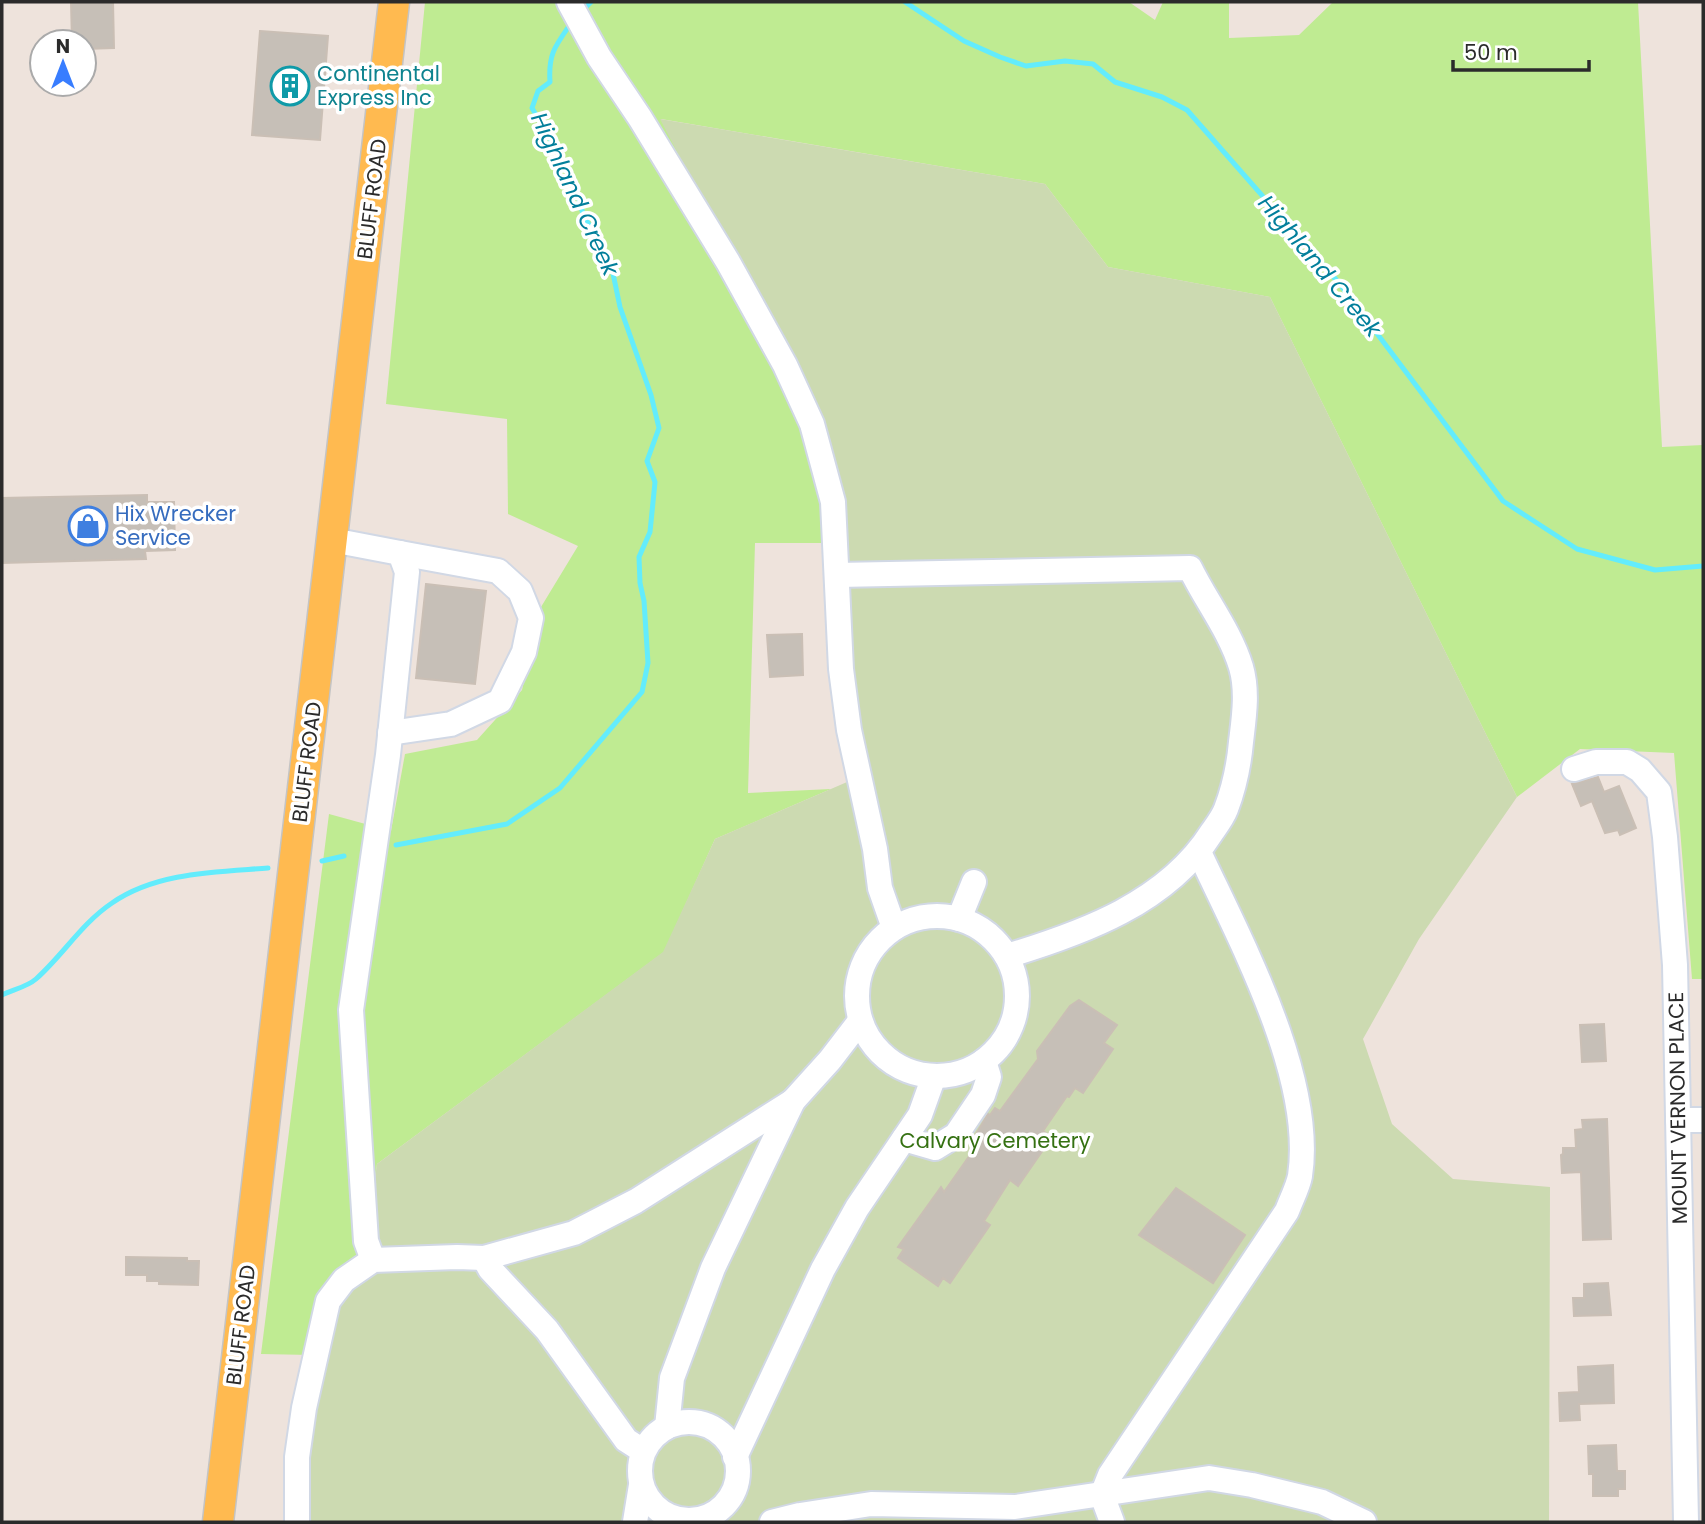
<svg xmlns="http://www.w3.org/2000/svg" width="1705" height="1524" font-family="Poppins,sans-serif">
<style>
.green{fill:#bfeb92}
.cemetery{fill:#ccdab1}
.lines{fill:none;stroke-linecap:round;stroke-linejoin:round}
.stream{stroke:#63ecfc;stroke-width:5}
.building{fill:#c6bfb7;stroke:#cabfb5;stroke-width:2}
.minor-casing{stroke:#d1d8e5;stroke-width:28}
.major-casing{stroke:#c4c4c4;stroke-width:33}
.minor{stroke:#fff;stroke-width:24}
.major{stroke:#ffba50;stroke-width:30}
.labels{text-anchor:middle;stroke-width:7;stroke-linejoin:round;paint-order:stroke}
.culture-label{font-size:21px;fill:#0d838f;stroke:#fff;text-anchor:start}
.street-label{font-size:21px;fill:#2b2b2b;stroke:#fff}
.shop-label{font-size:21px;fill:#366cbe;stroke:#fff;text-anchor:start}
.park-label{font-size:21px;fill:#357112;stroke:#fff}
.water-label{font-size:23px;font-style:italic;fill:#027f9b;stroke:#fff}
</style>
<rect width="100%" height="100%" fill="#eee3dc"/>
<path class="green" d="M425,2h704l26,18 8,-18h66v36l70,-3 34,-33h305l24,445 41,-2v534h-11l-18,-226 -94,-4 -63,48 -247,-500 -162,-30 -63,-83 -384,-65 157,302 15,122h-78l-7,250 83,-4 -116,50 -51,113 -287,212 -16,108 -50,83 -50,-1 68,-540 62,17 14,-77 72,-14 45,-50 19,-83 37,-61 -70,-32 -1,-95 -121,-15z"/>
<path class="cemetery" d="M660,119l385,65 63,83 162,30 247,500 -98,142 -56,100 29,85 61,55 97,8 -1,335h-1260l26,-195 46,-55 16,-108 286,-212 52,-113 146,-63 -43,-355z"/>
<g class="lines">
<g class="stream">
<path d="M905,2l59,39 36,16 26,9 39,-5 28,3 22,18 47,15 25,13 152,173 164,218 74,48 78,21 48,-4"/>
<path d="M587,6l4,-4"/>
<path d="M396,845l111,-21 53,-36 82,-96 6,-29 -4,-62 -4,-18 -1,-26 11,-25 5,-50 -8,-21 12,-33 -8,-33 -31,-88 -9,-43 -28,-50 -10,-36 -41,-70 6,-17 12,-9c-2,-29 6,-37 22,-60"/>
<path d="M322,861l22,-5"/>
<path d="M2,995c10,-5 25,-8 34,-16 27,-24 46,-56 76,-76 44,-31 105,-31 156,-35"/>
</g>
</g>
<g class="building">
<path d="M71,2h42l1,46 -30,1v-7h-12z"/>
<path d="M260,31l68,5 -8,104 -68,-5z"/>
<path d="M147,495v7h27l1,48 -30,1 1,8 -144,4v-65z"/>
<path d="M426,584l60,7 -11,93 -59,-6z"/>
<path d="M802,634l1,41 -33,2 -3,-42z"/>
<path d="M1598,777l6,15 15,-6 17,42 -16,7 -2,-5 -13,3 -13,-32 -11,5 -9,-22z"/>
<path d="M1079,1000l38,25 -13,18 9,6 -30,44 -8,-5 -6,9 -2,-1 -24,35 9,6 -34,49 -8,-6 -26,41 6,4 -40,58 -7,-5 -5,8 -40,-28 6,-9 -6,-2 43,-60 3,5 33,-47 -5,-4 16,-27 2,1 5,-7 5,3 38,-52 -1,-8 33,-45z"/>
<path d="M1604,1024l2,37 -24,1 -2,-37z"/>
<path d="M1607,1119l4,120 -28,1 -2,-68 -19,1 -1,-18 2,-1v-6h13l-1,-18 8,-1 -1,-9z"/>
<path d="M1176,1188l69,47 -32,48 -74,-48z"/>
<path d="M126,1257l61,1v3h12l-1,24 -39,-1v-3h-12v-6h-21z"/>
<path d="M1608,1283l3,32 -37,1 -1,-18h11v-14z"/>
<path d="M1613,1365l1,38 -35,1 1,16 -20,1 -1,-28 20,-1 -1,-25z"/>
<path d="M1616,1445l1,26h8v18h-7v7h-25v-22h-4l-1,-28z"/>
</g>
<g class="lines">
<defs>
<g id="minor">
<path d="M569,2l30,55 41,61 88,144 57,103 27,59 21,78 8,167 8,61 26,119 5,39 14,40"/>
<path d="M332,540l68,13 7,19 -19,183 -37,255 15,231 7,19"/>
<path d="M837,575l353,-7c16,33 40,63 51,99 7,24 3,50 0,75 -2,22 -7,46 -15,67 -3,8 -9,16 -14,23 -45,71 -129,101 -205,124"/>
<path d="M390,733l61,-9 49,-23 24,-49 7,-34 -11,-27 -22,-20 -98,-18"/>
<path d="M1574,769l22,-7h31l13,8 19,22 6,45 10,128 11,557"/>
<circle cx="937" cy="996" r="80"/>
<path d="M959,919l15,-37"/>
<path d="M1678,1120h25"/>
<path d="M904,1139l31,9 21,-13 27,-40 6,-18 -5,-16"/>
<path d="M484,1258l6,11 57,61 79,110 17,11"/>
<circle cx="689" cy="1471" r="49"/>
<path d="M667,1427l5,-49 41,-110 80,-167"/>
<path d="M735,1457l88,-188 34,-61 63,-93 14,-39"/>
<path d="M297,1522v-65l7,-49 24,-107 16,-21 29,-20 84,-3 27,1 90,-25 62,-32 157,-100 37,-41 30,-39"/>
<path d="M635,1522l6,-37"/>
<path d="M772,1522l28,-7 71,-11 144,3 194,-29 43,7 70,17 42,20"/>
<path d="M1112,1522l-10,-27 8,-20 177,-264c4,-11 11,-24 13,-35 15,-98 -60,-236 -101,-324"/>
</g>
<path id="major" d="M218,1522l176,-1520"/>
</defs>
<use href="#minor" class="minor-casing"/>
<use href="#major" class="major-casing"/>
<use href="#minor" class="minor"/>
<use href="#major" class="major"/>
</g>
<defs>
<symbol id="building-ring" viewBox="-11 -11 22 22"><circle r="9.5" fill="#fff" stroke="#0f9aa8" stroke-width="1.5"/><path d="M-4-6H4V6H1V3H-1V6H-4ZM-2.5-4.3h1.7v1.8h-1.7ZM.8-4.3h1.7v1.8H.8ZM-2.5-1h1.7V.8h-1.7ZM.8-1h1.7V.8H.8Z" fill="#0f9aa8"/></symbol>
<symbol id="shop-ring" viewBox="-11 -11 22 22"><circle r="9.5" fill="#fff" stroke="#3f7fe0" stroke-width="1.5"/><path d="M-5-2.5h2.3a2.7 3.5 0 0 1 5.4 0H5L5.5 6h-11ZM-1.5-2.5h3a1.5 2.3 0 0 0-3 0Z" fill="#3f7fe0"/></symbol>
</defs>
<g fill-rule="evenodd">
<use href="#building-ring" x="268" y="64" width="44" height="44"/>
<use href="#shop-ring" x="66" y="504" width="44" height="44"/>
</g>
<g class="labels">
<g class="culture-label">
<text x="317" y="81">Continental<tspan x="317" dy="24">Express Inc</tspan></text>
</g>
<g class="street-label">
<text transform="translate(372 199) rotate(-83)" y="7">BLUFF ROAD</text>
<text transform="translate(307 762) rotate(-83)" y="7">BLUFF ROAD</text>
<text transform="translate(1678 1108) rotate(-91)" y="7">MOUNT VERNON PLACE</text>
<text transform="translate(241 1325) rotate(-83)" y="7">BLUFF ROAD</text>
</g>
<g class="shop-label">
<text x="115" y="521">Hix Wrecker<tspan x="115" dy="24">Service</tspan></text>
</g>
<g class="park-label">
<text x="995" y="1148">Calvary Cemetery</text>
</g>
<g class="water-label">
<text transform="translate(575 194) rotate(65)" y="8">Highland Creek</text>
<text transform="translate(1320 266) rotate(50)" y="8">Highland Creek</text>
</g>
</g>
<rect width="1705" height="1524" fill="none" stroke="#2b2b2b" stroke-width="7"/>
<g transform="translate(63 63)"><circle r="33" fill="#ffffff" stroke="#aaaaaa" stroke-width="2"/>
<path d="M0-5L12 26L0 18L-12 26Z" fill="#387dff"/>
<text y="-10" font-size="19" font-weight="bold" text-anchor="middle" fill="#2b2b2b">N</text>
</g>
<path d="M1453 60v10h136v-10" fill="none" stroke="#2b2b2b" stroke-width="3.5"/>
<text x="1464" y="60" font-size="21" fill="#2b2b2b" stroke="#ffffff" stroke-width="5" paint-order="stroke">50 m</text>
</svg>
